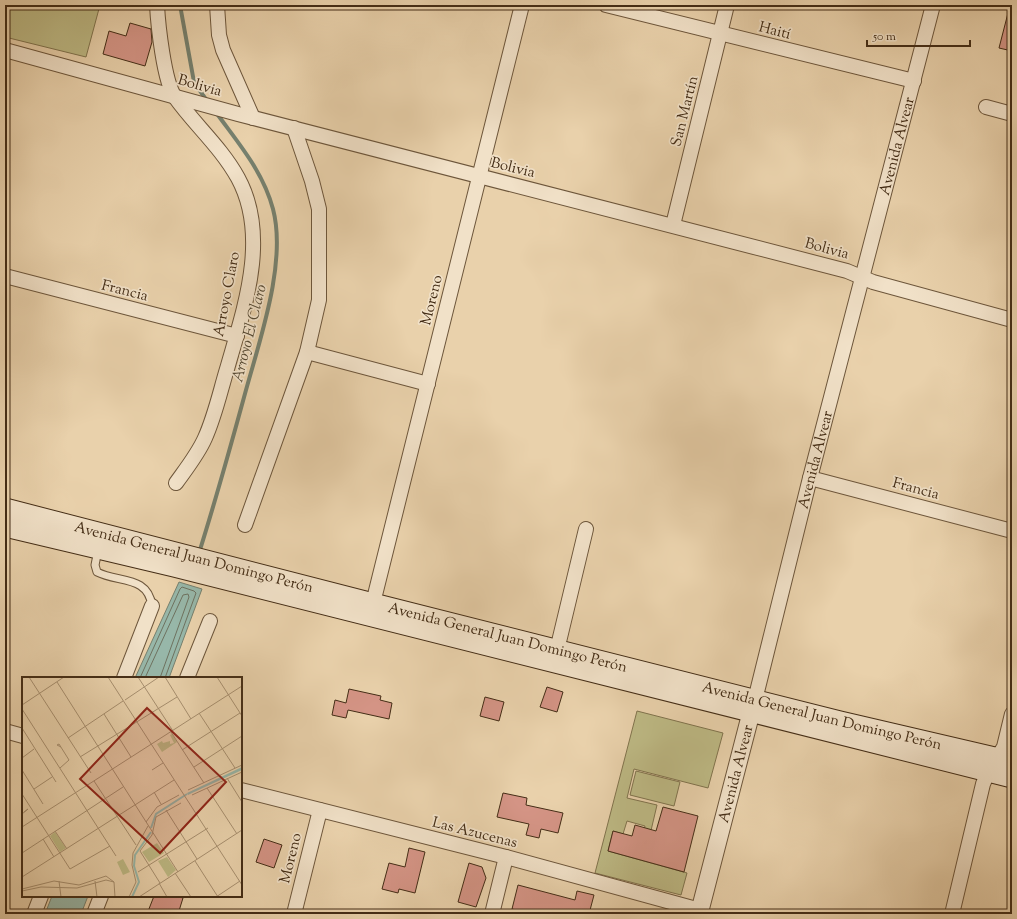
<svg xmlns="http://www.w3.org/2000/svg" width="1017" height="919" font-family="'Sorts Mill Goudy',serif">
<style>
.green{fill:#bdb984;stroke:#80734d}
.water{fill:#97b7a9;stroke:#76806e}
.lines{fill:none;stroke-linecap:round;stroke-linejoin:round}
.shore{stroke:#6e7260;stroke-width:1}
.stream{stroke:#76806e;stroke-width:4}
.building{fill:#d49485;stroke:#442d16}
.service-casing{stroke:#6d563b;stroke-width:9}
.minor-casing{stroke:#6d563b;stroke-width:16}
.tertiary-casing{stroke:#6d563b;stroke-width:19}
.secondary-casing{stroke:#442d16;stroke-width:21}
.service{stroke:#f1e1c8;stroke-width:7}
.minor{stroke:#f1e1c8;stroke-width:14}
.tertiary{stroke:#f1e1c8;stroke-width:17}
.secondary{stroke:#f1e1c8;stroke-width:19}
.labels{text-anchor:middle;stroke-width:3.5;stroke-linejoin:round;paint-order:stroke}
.street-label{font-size:15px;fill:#442d16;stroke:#f1e1c8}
.water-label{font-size:16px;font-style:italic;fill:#554933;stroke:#f1e1c8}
.inset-river{fill:none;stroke:#97b7a9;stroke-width:2}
.inset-road{fill:none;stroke:#a78f6f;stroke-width:1}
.view{fill:#8f2418;fill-opacity:0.15;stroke:#8f2418;stroke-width:2}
.inset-edge{fill:none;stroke:#442d16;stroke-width:2}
</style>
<rect width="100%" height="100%" fill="#e9d1ab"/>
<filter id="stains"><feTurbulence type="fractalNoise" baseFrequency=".005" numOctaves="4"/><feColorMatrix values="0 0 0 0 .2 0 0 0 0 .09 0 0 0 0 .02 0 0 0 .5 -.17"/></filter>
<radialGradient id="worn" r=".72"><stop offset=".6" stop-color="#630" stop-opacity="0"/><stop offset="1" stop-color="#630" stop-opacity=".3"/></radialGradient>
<g class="green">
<path d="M5,5h95l-14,52 -81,-20z"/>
<path d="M637,711l86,22 -15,55 -74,-19 -7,29 30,7 -8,34 -7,-2 3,-11 -18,-5 -4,13 -10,-3 -5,20 79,22 -6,22 -86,-22z"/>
<path d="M636,771l44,11 -6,24 -44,-11z"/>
</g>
<g class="water">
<path d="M179,582l23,7 -33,89h-34z"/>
<path d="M52,896h36l-7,18h-36z"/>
</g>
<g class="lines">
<g class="shore">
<path d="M140,678l40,-89 2,-2 12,4 2,2 -31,85"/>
<path d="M145,678l38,-83 5,-1 1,3 -29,81"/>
</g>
<g class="stream">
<path d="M180,5l14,77 13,19"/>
<path d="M199,553c17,-54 32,-108 47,-163 14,-51 41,-128 27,-181 -10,-38 -35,-66 -58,-98"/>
</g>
</g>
<g class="building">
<path d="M1008,13l4,1v37l-13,-3z"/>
<path d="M130,23l21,6 1,13 -7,24 -42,-12 6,-23 17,5z"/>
<path d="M547,687l16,5 -6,20 -17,-5z"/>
<path d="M349,689l32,7 -1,4 12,3 -3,16 -41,-9 -2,8 -14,-3 3,-15 11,3z"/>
<path d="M485,697l19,5 -5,19 -19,-5z"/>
<path d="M503,793l24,5 -1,7 37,8 -5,20 -17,-4 -2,9 -13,-3 3,-11 -32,-7z"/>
<path d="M663,807l35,9 -14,56 -76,-21 5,-20 19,5 3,-11 21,6z"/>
<path d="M264,839l18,6 -8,23 -18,-6z"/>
<path d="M409,848l16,4 -10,41 -16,-4 -1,4 -16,-4 7,-26 16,4z"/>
<path d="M469,863l13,4 4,11 -10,29 -18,-5z"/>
<path d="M518,885l57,15 2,-9 17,4 -5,19h-18l-16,-4 -2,4h-21l-20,-5z"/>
<path d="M154,896h22l7,2 -5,16h-31z"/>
</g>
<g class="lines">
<defs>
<path id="service" d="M98,550l-3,15 2,7c21,11 51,3 55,34"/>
<g id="minor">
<path d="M157,5c1,19 7,77 18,92 19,27 46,50 63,81 32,59 6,131 -11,191 -7,23 -12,47 -22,69 -7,16 -19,31 -29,45"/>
<path d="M217,5l2,30 4,15 30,68"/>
<path d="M606,5l308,76"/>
<path d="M5,50l233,64 609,157 26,11 139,38"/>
<path d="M986,107l26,7"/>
<path d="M673,225l54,-220"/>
<path d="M5,276l232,60"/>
<path d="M307,352l121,32"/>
<path d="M810,478l202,53"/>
<path d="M245,525l62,-173 12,-52v-91l-7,-28 -18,-53"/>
<path d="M373,603l149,-598"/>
<path d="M557,650l29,-121"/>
<path d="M124,678l28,-72"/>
<path d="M187,678l23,-57"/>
<path id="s1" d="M753,708l57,-230 123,-473"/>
<path d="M5,731l18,5"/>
<path d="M241,790l265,67 194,53"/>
<path d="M34,914l7,-18"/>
<path d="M94,914l7,-18"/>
<path d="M294,914l26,-104"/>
<path d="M492,914l14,-57"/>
<path d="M952,914l31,-130 5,-12 16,-25 8,-33"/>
</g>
<g id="tertiary">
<path id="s2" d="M699,914l52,-201"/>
</g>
<g id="secondary">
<path id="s3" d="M5,508l368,95 467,118 172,40"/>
<path d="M5,527l169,40 838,211"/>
</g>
</defs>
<use href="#service" class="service-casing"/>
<use href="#minor" class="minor-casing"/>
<use href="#tertiary" class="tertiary-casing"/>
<use href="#secondary" class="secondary-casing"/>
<use href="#service" class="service"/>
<use href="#minor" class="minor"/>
<use href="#tertiary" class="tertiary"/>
<use href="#secondary" class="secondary"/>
</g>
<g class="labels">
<g class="street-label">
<text transform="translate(775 30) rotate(14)" y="5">Haití</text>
<text transform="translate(200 85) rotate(16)" y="5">Bolivia</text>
<text transform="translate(684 111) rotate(-76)" y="5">San Martín</text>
<text dy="5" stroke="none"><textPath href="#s1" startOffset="580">Avenida Alvear</textPath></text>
<text transform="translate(513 167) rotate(14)" y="5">Bolivia</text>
<text transform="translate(827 248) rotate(15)" y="5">Bolivia</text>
<text transform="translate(125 290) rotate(14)" y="5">Francia</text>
<text transform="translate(226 294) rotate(-79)" y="5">Arroyo Claro</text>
<text transform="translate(431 300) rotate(-76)" y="5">Moreno</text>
<text dy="5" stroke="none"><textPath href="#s1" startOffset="256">Avenida Alvear</textPath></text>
<text transform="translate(916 488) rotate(15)" y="5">Francia</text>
<text dy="5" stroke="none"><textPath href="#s3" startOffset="195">Avenida General Juan Domingo Perón</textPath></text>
<text dy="5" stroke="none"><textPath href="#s3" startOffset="519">Avenida General Juan Domingo Perón</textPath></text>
<text dy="5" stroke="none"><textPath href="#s3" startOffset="843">Avenida General Juan Domingo Perón</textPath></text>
<text dy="5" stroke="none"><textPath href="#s2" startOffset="145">Avenida Alvear</textPath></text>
<text transform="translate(475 832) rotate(14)" y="5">Las Azucenas</text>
<text transform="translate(290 858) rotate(-76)" y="5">Moreno</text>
</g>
<g class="water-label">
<text transform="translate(248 333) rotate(-76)" y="6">Arroyo El Claro</text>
</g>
</g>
<g transform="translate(22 677)">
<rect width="220" height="220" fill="#e9d1ab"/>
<path d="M150,57l5,8 -15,10 -5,-8 5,-3 1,2 7,-2v3l4,-1 -4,-8zM33,155l11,16 -6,4 -10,-16zM135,166l7,10 -15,9 -7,-10zM145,180l9,13 -8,7 -10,-16zM101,182l7,13 -7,3 -6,-13z" fill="#bdb984"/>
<path d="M220,90v3l-50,23 -4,2 -1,-2z" fill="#97b7a9"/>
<path class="inset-river" d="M129,151l5,-14 31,-20M110,220l7,-15 -5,-16 1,-11 16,-23"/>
<path class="inset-road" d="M7,0l62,96M86,0l134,208M116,0l35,54M143,0l26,42M195,0l25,39M35,5l121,190M103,23l34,-23M0,28l42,-28M0,32l94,147M177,36l36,55M82,37l27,43M0,51l34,54M149,55l33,51M46,61l55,-37M160,73l58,-37M58,80l97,-60M0,81l12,-9M172,90l48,-31M38,91l9,-8 -10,-16 -2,1 4,2M0,93l21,34M130,93l11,-7M205,101l15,24M72,104l42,64M185,111l30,46M12,112l18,-12M166,113l54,-25M132,115l7,12M0,117l48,75 40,-23M170,118l50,-23M144,133l31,49M0,137l6,-5 -4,3M124,145l11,-15 22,-12M0,150l220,-141M33,154l12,18M21,162l11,18M0,176l101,-66M173,184l23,36M116,195l70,-44M153,196l16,24M0,200l152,-97M37,204l2,16M73,204l2,16M92,205l1,15M137,206l8,14M138,206l-20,-32 12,-16 4,-18 25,-14M0,212l32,-8 25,4 27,-9 8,6 -8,-2 -29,8 -36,-1 -19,4M107,220l7,-15 -4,-17 1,-12 15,-27M117,220l103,-67M194,220l24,-16"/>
<path class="view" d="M125,31l79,74 -66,71 -80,-74z"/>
<rect width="220" height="220" class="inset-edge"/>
</g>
<rect width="1017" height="919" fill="none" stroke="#e9d1ab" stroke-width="20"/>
<rect x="6" y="6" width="1005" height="907" fill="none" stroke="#442d16" stroke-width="2"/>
<rect x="10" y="10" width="997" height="899" fill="none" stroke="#442d16"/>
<path d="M867 40v6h103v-6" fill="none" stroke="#442d16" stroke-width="2"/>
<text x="873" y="40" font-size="12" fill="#442d16" stroke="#f1e1c8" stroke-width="3" paint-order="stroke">50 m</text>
<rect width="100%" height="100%" filter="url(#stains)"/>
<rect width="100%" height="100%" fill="url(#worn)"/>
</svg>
